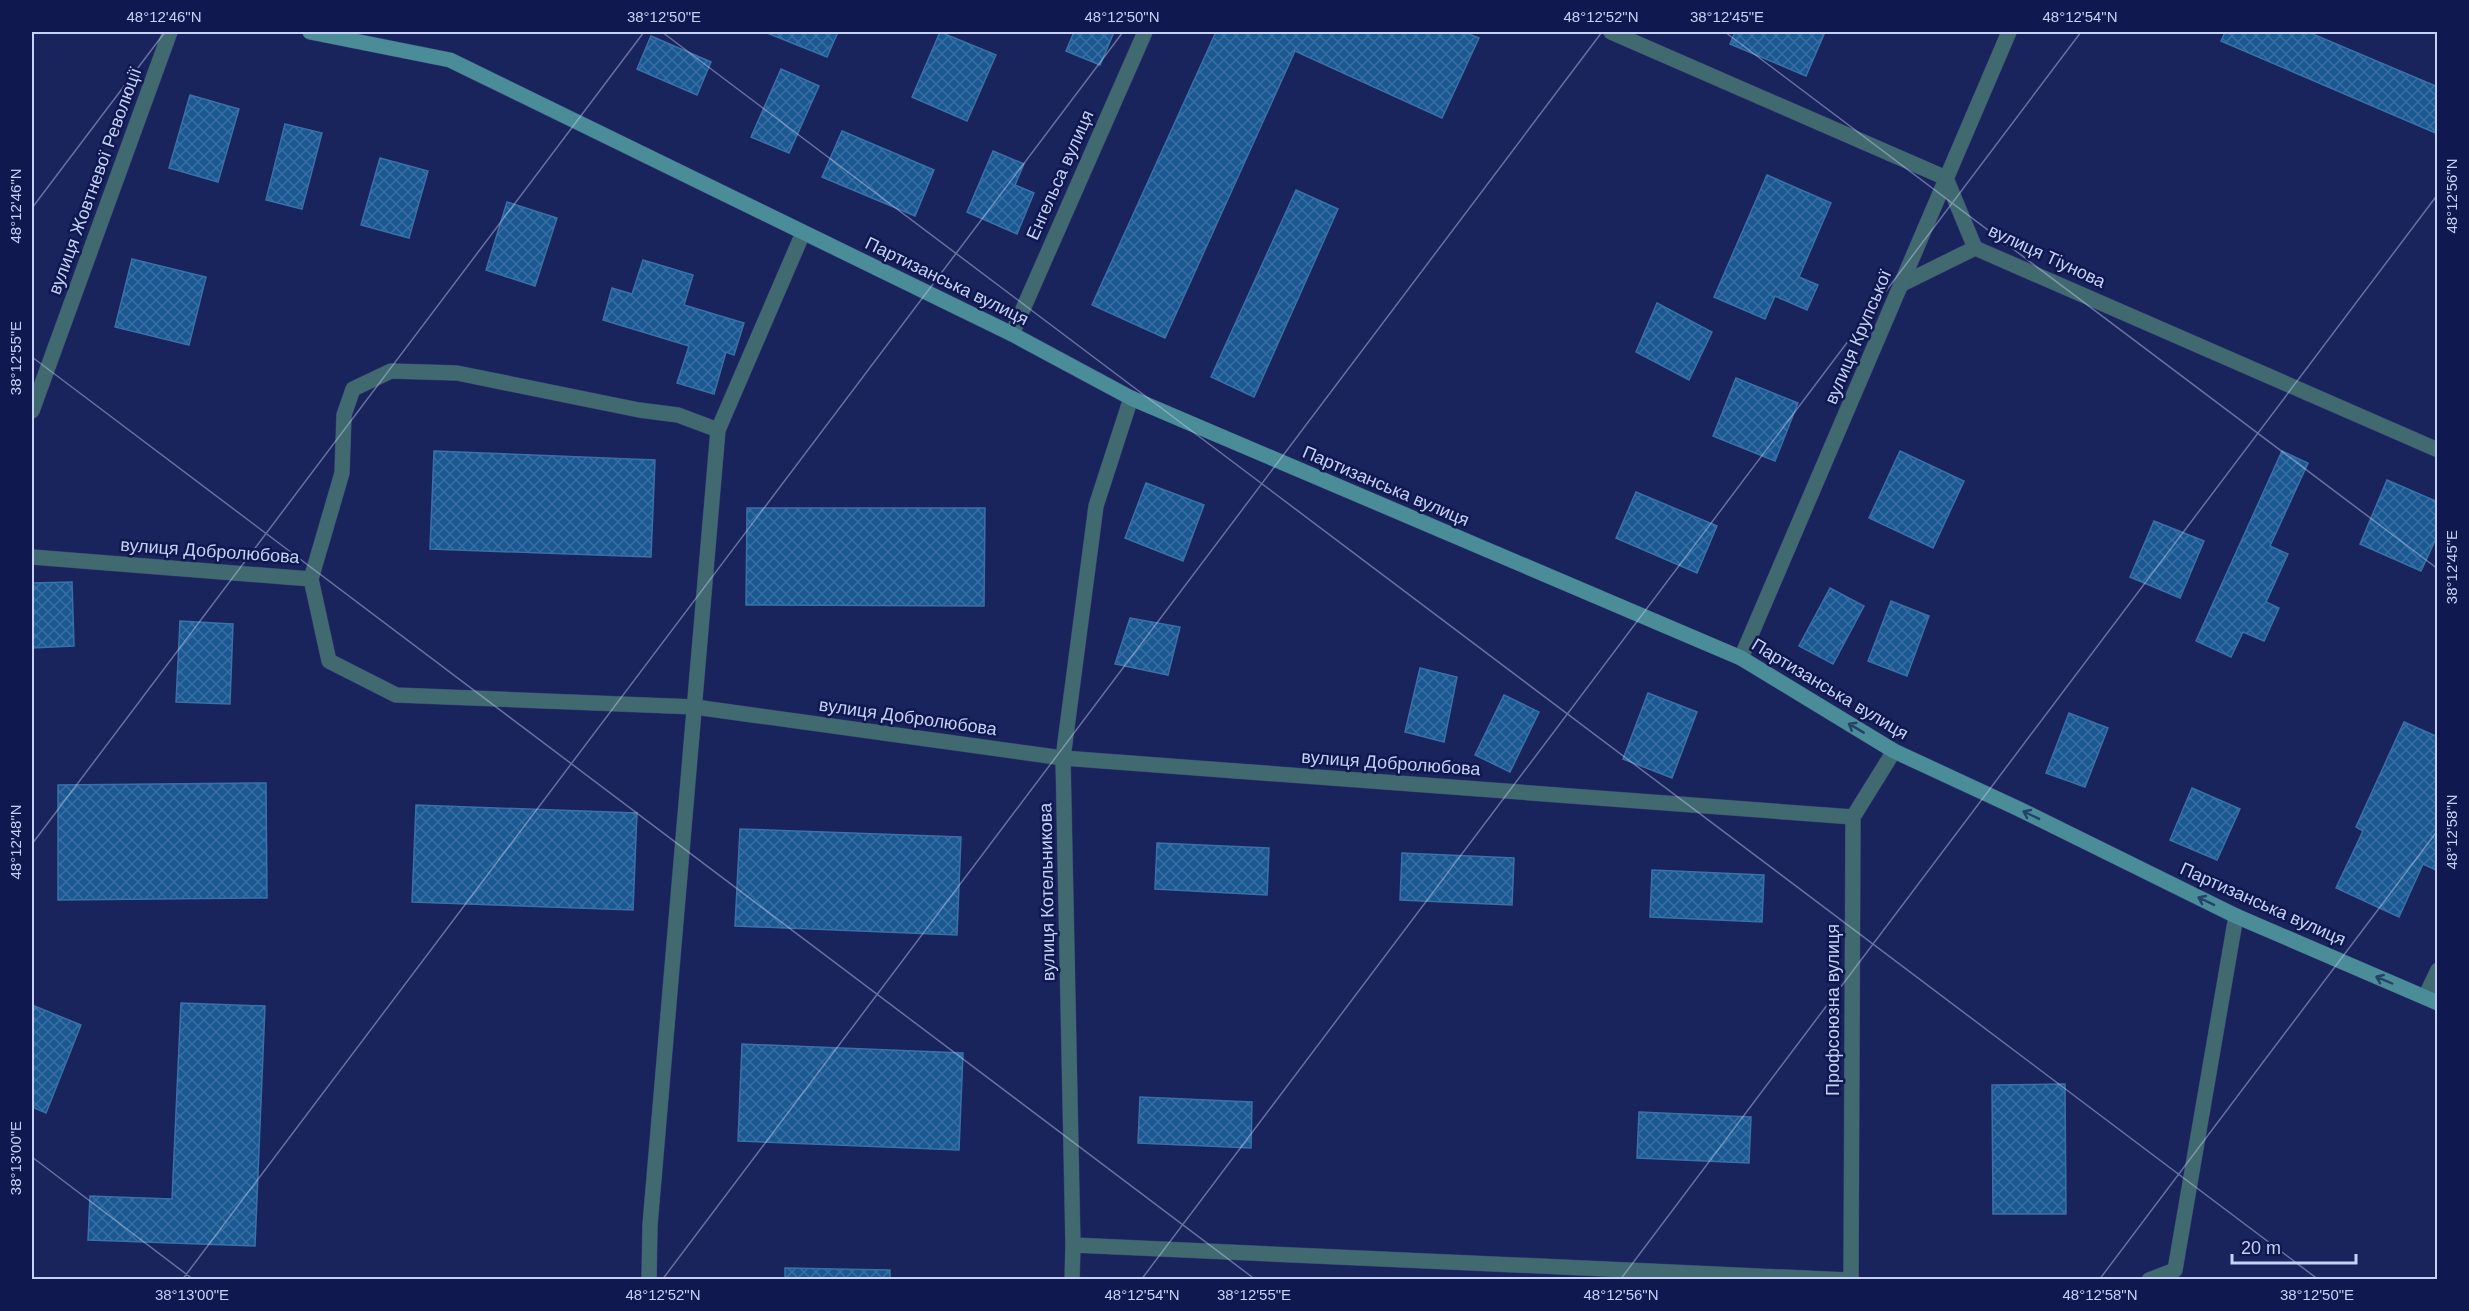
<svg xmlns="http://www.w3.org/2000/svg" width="2469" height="1311" font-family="Helvetica,sans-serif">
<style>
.building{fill:url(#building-cross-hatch);stroke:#3b70a6;stroke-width:1.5}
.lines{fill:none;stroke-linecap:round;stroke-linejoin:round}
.lane-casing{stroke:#353f74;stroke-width:16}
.street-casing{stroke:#353f74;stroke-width:16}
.secondary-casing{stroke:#353f74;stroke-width:16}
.lane{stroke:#416970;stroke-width:15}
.street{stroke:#416970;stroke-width:15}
.secondary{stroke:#4a8c98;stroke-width:15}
.oneway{stroke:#244169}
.ticks{fill:none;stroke:#c5d1f5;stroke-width:1.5;stroke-opacity:0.45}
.labels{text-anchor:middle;stroke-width:5;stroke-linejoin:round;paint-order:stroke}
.street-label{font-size:18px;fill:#c5d1f5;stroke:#101850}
.neatline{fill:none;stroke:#c5d1f5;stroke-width:2}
.ticks-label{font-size:15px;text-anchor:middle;fill:#c5d1f5}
</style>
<defs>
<pattern id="building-cross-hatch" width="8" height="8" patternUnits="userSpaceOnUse" patternTransform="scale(1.5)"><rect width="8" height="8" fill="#1a5892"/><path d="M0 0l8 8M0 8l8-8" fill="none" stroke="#3a6fa2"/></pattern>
</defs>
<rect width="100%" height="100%" fill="#19235c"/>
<g class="building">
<path d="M940,32l56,23 -29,66 -55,-24z"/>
<path d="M1074,32h40l-14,33 -34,-14z"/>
<path d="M1216,32h248l15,6 -37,80 -147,-67 -130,287 -73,-33z"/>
<path d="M1735,32h90l-19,44 -76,-32z"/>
<path d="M2225,32h83l130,55v47l-217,-93z"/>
<path d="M767,33v-1h71l-11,25z"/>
<path d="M651,36l60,26 -14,33 -60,-26z"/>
<path d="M781,69l38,17 -30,67 -38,-16z"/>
<path d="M190,95l49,14 -21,73 -49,-14z"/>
<path d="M285,124l37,9 -20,76 -36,-9z"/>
<path d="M842,131l92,39 -19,46 -93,-39z"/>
<path d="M993,151l31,13 -9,21 19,8 -17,41 -50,-22z"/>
<path d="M380,158l48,13 -19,67 -48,-13z"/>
<path d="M1767,175l64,28 -32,74 19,8 -11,25 -32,-14 -10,23 -51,-22z"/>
<path d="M1296,190l42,19 -84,188 -43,-20z"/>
<path d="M507,202l50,16 -22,68 -49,-16z"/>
<path d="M132,259l74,18 -17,68 -74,-18z"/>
<path d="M643,260l50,15 -9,30 60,18 -10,32 -8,-3 -12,42 -37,-11 12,-37 -86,-26 9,-32 20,6z"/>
<path d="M1657,303l55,29 -23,48 -53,-28z"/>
<path d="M1736,378l62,25 -23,58 -62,-25z"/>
<path d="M434,451l221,9 -4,97 -221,-8z"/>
<path d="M1900,451l64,30 -31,67 -64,-30z"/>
<path d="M2282,451l26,12 -38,83 18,8 -22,48 13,6 -15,33 -21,-9 -12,25 -35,-16z"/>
<path d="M2387,480l51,22v32l-17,37 -61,-27z"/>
<path d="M1146,483l58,22 -21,56 -58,-23z"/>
<path d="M1636,492l81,34 -20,47 -81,-35z"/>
<path d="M747,508h238l-1,98 -238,-1z"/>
<path d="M2154,521l50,20 -24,57 -50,-21z"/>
<path d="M72,582l2,64 -42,2v-65z"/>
<path d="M1830,588l34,18 -31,58 -34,-18z"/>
<path d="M1891,601l38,15 -22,60 -39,-15z"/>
<path d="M1130,618l50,9 -12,48 -53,-11z"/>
<path d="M180,621l53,3 -3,80 -54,-2z"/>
<path d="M1420,668l37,9 -13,65 -39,-10z"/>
<path d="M1648,693l49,19 -25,66 -49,-19z"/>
<path d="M1504,695l35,17 -29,60 -35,-17z"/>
<path d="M2069,713l39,15 -23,59 -39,-14z"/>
<path d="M2404,722l34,15v129l-2,4 -13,-6 -24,53 -63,-29 27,-57 -7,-4z"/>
<path d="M266,783l1,115 -209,2v-115z"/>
<path d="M2192,788l48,21 -23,51 -47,-20z"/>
<path d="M416,805l221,8 -4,97 -221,-8z"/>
<path d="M740,829l221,8 -4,98 -222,-9z"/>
<path d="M1157,843l112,5 -2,47 -112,-6z"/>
<path d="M1402,853l112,5 -2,47 -112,-5z"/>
<path d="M1652,870l112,5 -2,47 -112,-5z"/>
<path d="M181,1003l84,3 -10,240 -167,-6 2,-44 82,3z"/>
<path d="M32,1005l49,20 -35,88 -14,-6z"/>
<path d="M742,1044l221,9 -4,97 -221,-9z"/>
<path d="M2065,1084l1,130h-73l-1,-129z"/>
<path d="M1140,1097l112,5 -1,46 -113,-5z"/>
<path d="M1639,1112l112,5 -2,46 -112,-5z"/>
<path d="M785,1268l105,2v10h-105z"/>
</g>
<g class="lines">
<defs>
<path id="lane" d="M311,579l31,-106 2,-58 9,-26 38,-18 66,2 182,37 39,5 40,15"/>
<g id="street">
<path d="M1611,32l335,146 29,70 463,202"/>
<path d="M1902,284l73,-36"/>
<path d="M1012,334l133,-302"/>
<path d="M32,411l138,-379"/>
<path d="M32,557l279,22 18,82 67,34 299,12 368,51 790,59"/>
<path d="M1741,658l268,-626"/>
<path d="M2425,997l13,-27"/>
<path d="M1073,1245l776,35"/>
<path d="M649,1280l1,-55 68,-795 85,-197"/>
<path d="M1072,1280l1,-35 -10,-487 33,-252 35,-108"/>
<path d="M1851,1280l2,-463 41,-66"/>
<path d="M2149,1280l26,-10 61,-354"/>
</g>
<path id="secondary" d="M310,32l140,28 562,274 119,64 610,260 153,93 125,58 217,107 202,87"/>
</defs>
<use href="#lane" class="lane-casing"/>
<use href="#street" class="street-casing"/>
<use href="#secondary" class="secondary-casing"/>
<use href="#lane" class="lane"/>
<use href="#street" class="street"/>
<use href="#secondary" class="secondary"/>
</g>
<defs><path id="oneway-shaft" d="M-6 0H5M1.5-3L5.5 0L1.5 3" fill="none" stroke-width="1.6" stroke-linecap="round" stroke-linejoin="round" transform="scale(1.5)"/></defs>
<g class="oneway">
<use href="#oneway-shaft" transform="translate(1856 728) rotate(-149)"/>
<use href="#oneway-shaft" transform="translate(2031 815) rotate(-154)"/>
<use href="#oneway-shaft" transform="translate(2206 901) rotate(-154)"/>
<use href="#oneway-shaft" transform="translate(2384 980) rotate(-157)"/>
</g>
<path class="ticks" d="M662,32l1657,1248M1725,32l713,537M32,208l133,-176M32,357l1224,923M32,844l612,-812M32,1157l162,123M182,1280l941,-1248M662,1280l940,-1248M1141,1280l940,-1248M1620,1280l818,-1086M2099,1280l339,-450"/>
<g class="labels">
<g class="street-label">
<text transform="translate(1060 175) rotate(-66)" y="6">Енгельса вулиця</text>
<text transform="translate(95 181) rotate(-70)" y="6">вулиця Жовтневої Революції</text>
<text transform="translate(2047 256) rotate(25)" y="6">вулиця Тіунова</text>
<text transform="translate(947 281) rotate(26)" y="6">Партизанська вулиця</text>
<text transform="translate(1858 337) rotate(-67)" y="6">вулиця Крупської</text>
<text transform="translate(1386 486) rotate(23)" y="6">Партизанська вулиця</text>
<text transform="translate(210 551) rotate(4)" y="6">вулиця Добролюбова</text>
<text transform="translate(1830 689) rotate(31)" y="6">Партизанська вулиця</text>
<text transform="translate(908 717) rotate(8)" y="6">вулиця Добролюбова</text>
<text transform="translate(1391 763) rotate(4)" y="6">вулиця Добролюбова</text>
<text transform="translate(1047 892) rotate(-91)" y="6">вулиця Котельникова</text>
<text transform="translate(2263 904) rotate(24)" y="6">Партизанська вулиця</text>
<text transform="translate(1833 1010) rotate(-90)" y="6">Профсоюзна вулиця</text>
</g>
</g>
<rect width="2469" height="1311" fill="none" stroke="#101850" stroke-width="66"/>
<path d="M2232 1254v9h124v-9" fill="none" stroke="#c5d1f5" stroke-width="3"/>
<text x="2241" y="1254" font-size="18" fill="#c5d1f5" stroke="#101850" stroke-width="4.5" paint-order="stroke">20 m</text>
<rect x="33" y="33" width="2403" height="1245" class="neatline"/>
<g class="ticks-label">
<text x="164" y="22">48°12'46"N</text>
<text x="664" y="22">38°12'50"E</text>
<text x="1122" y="22">48°12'50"N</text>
<text x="1601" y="22">48°12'52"N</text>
<text x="1727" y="22">38°12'45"E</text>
<text x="2080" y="22">48°12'54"N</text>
<text transform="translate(2452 196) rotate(-90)" y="5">48°12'56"N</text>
<text transform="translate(16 206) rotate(-90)" y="5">48°12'46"N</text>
<text transform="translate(16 358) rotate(-90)" y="5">38°12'55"E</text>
<text transform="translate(2452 567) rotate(-90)" y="5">38°12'45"E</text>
<text transform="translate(2452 832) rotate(-90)" y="5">48°12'58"N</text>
<text transform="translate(16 842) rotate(-90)" y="5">48°12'48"N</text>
<text transform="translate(16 1158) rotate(-90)" y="5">38°13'00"E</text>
<text x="192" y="1300">38°13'00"E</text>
<text x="663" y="1300">48°12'52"N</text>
<text x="1142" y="1300">48°12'54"N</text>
<text x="1254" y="1300">38°12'55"E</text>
<text x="1621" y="1300">48°12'56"N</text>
<text x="2100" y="1300">48°12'58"N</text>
<text x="2317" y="1300">38°12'50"E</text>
</g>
</svg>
